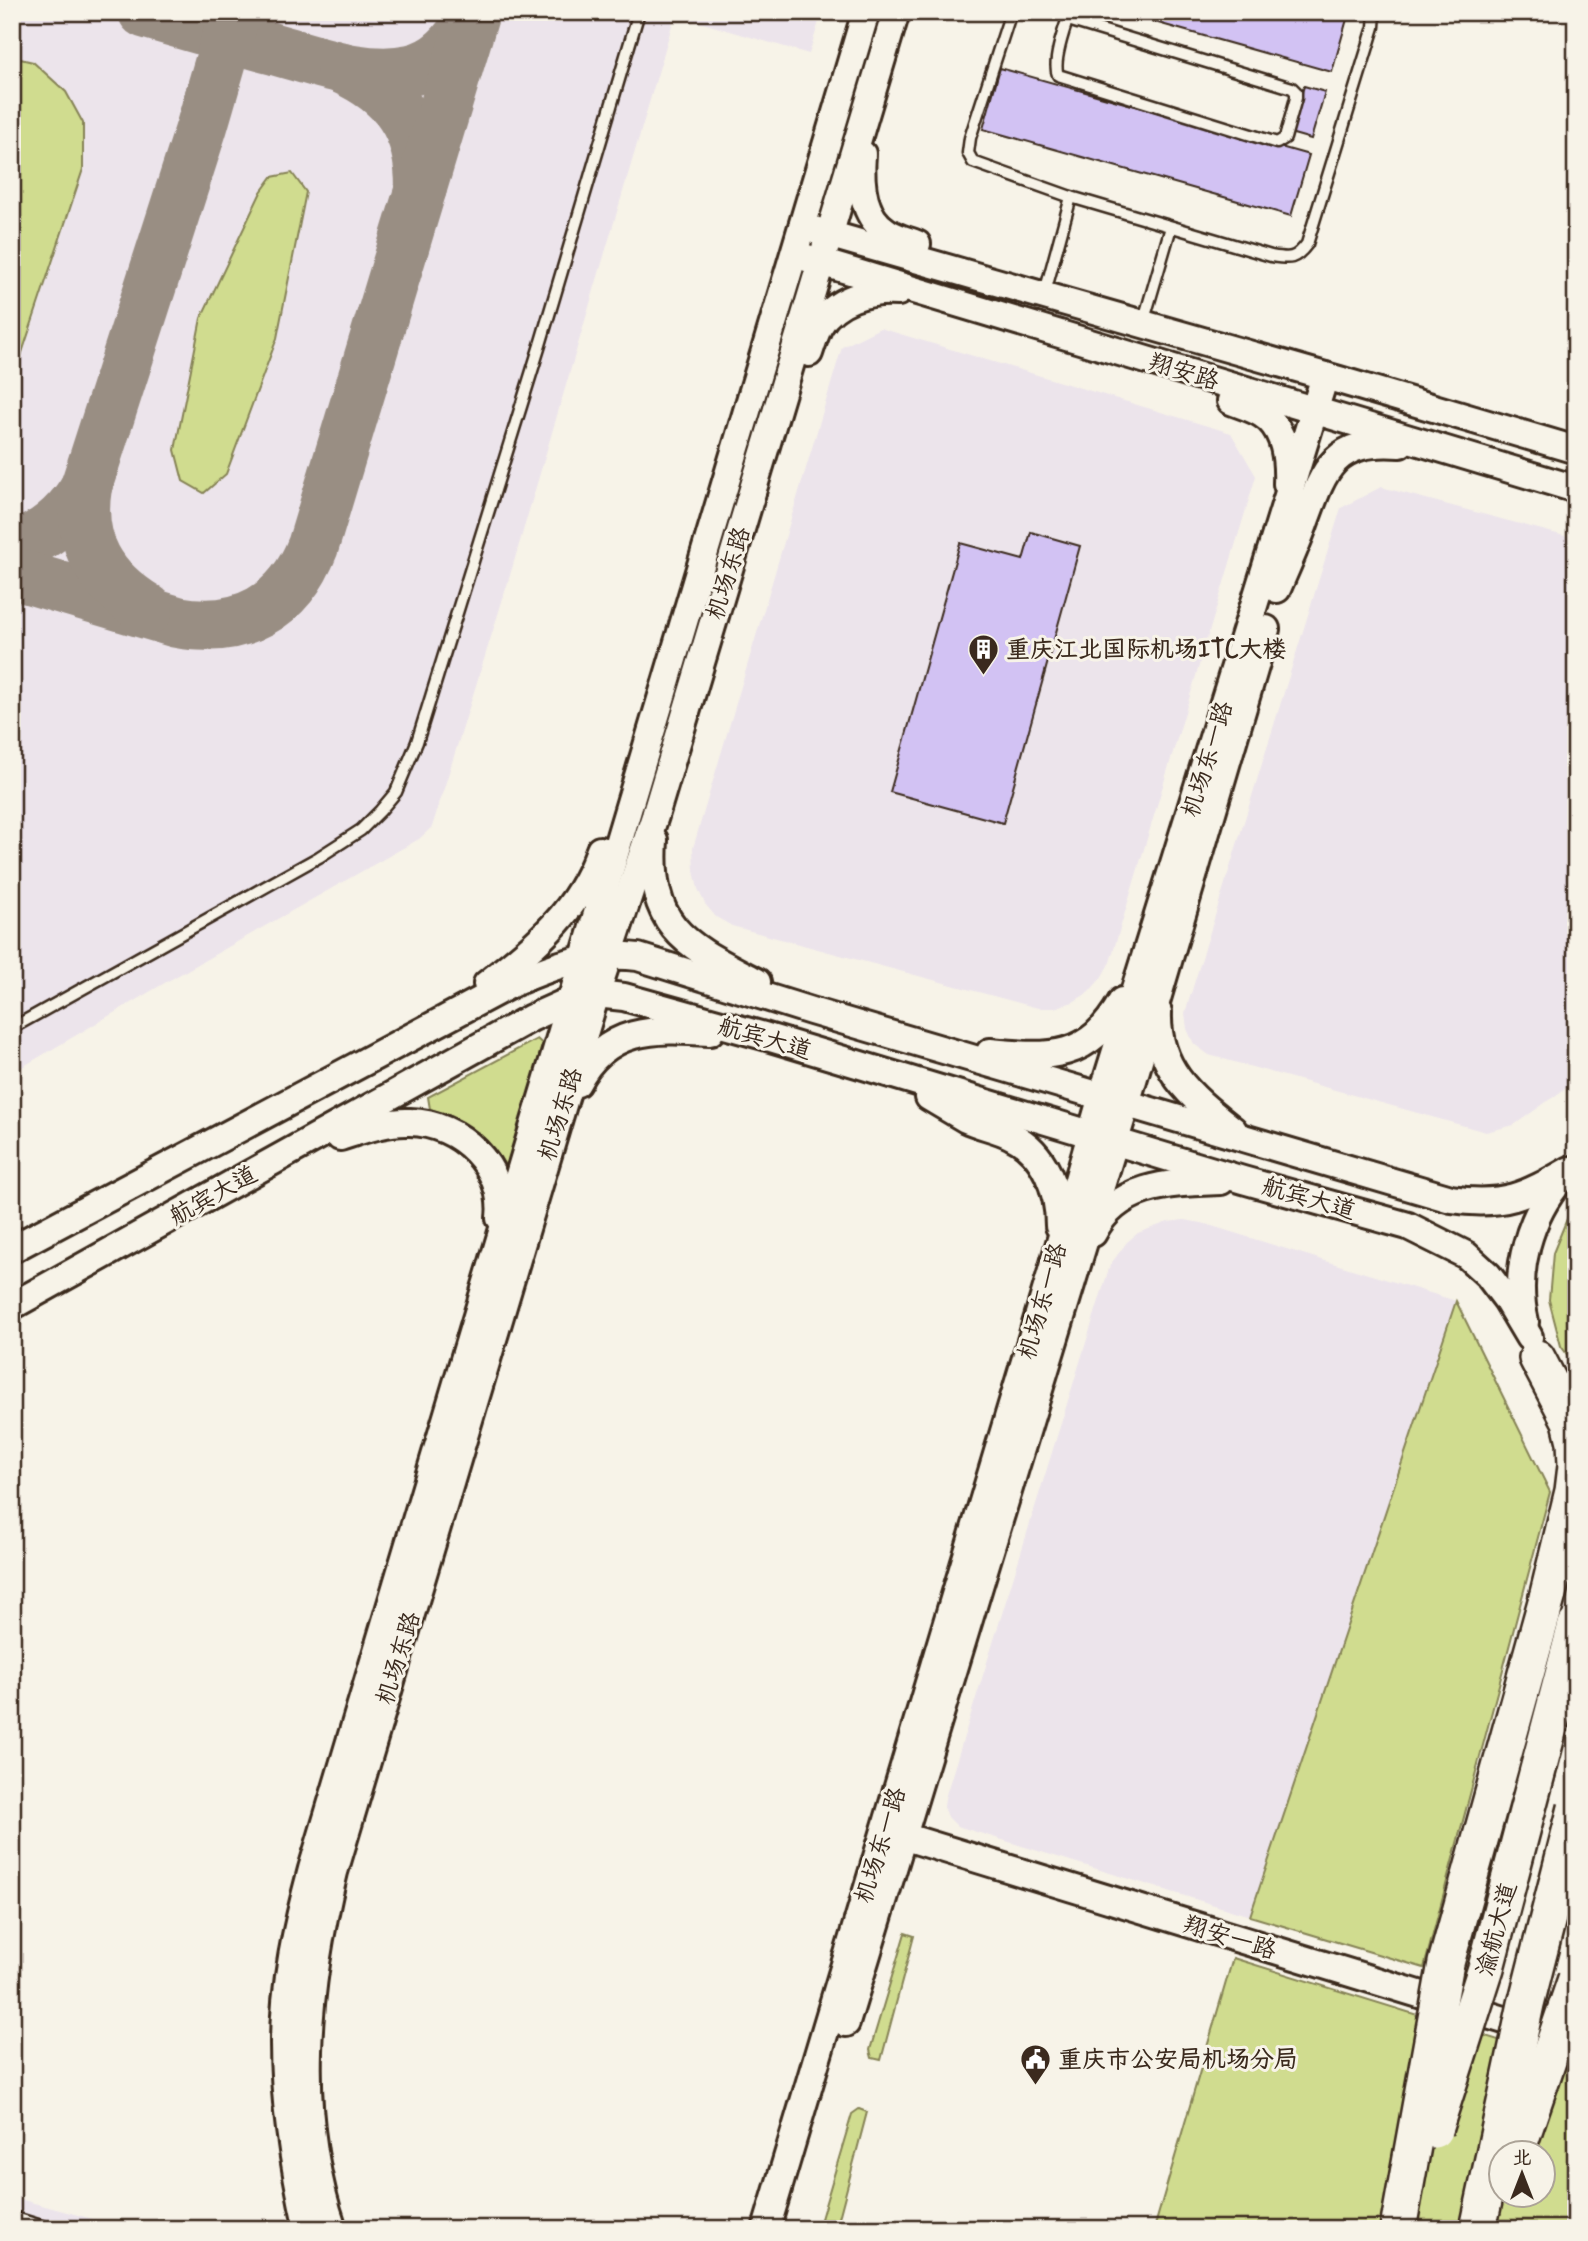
<svg xmlns="http://www.w3.org/2000/svg" width="1588" height="2241" font-family="Mynerve,'LXGW WenKai TC',sans-serif">
<style>
.built{fill:#ece4eb}
.green{fill:#d0dc8f;stroke:#868356;stroke-width:2;fill-rule:evenodd}
.lines{fill:none;stroke-linecap:round;stroke-linejoin:round}
.taxiway{stroke:#998e83;stroke-width:52}
.building{fill:#d2c2f3;stroke:#3b2a1e;stroke-width:2}
.lane-casing{stroke:#3b2a1e;stroke-width:15}
.secondary-casing{stroke:#3b2a1e;stroke-width:32}
.highway-casing{stroke:#3b2a1e;stroke-width:40}
.lane{stroke:#f7f3e8;stroke-width:10}
.secondary{stroke:#f7f3e8;stroke-width:26}
.highway{stroke:#f7f3e8;stroke-width:35}
.highway-bridge-casing{stroke:#3b2a1e;stroke-width:40;stroke-linecap:butt}
.highway-bridge{stroke:#f7f3e8;stroke-width:35}
.labels{text-anchor:middle;stroke-width:6;stroke-linejoin:round;paint-order:stroke}
.street-label{font-size:24px;fill:#3b2a1e;stroke:#f7f3e8}
.poi-label{font-size:24px;font-weight:bold;fill:#3b2a1e;stroke:#f7f3e8;text-anchor:start}
</style>
<rect width="100%" height="100%" fill="#f7f3e8"/>
<filter id="ink" filterUnits="userSpaceOnUse"><feTurbulence type="fractalNoise" baseFrequency=".0143" numOctaves="2"/><feDisplacementMap in="SourceGraphic" scale="14" xChannelSelector="R" yChannelSelector="G"/><feConvolveMatrix kernelMatrix="1 2 1 2 8 2 1 2 1" color-interpolation-filters="sRGB"/></filter>
<g filter="url(#ink)">
<g class="built">
<path d="M12,12h810l-13,42 -134,-39 -167,567 -76,245 -13,12 -251,142 -156,92z"/>
<path d="M880,328l351,105 25,43 -146,486 -9,16 -12,14 -16,10 -19,6h-16l-306,-82 -16,-9 -11,-13 -7,-15 -4,-18 -1,-23 149,-501z"/>
<path d="M1381,487l195,52v542l-62,44 -28,7 -277,-77 -15,-11 -7,-15 -2,-16 156,-505z"/>
<path d="M1184,1220l18,3 254,78 -206,615 -293,-90 -11,-11 -2,-8 1,-9 165,-533 17,-23 11,-9 30,-11z"/>
<path d="M12,2197l117,32h-117z"/>
</g>
<g class="green">
<path d="M12,57l21,5 33,30 17,31v46l-71,214z"/>
<path d="M292,173l14,19 -29,146 -51,136 -22,19 -21,-12 -8,-31 26,-132 60,-126 11,-15z"/>
<path d="M537,1039l9,8 -37,118h-4c-18,-30 -42,-47 -75,-56l-2,-12z"/>
<path d="M1576,1204v163l-15,-21 -12,-46 4,-47 18,-44z"/>
<path d="M1456,1301l94,191 -126,476 -174,-52z"/>
<path d="M905,1933l9,3 -33,124 -9,-2 -2,-8z"/>
<path d="M1233,1958l343,106v165h-422zM1500,2154h42v42h-42z"/>
<path d="M859,2109l8,3 -28,106 33,11h-54l34,-115z"/>
</g>
<g class="lines">
<g class="taxiway">
<path d="M144,12c43,13 87,25 130,37 44,12 92,31 137,21 28,-6 47,-27 59,-51"/>
<path d="M342,68c54,24 79,60 79,120"/>
<path d="M12,548c33,-11 57,-31 74,-61"/>
<path d="M12,573l165,49c64,12 113,-15 136,-76l161,-534"/>
<path d="M147,609c-47,-29 -70,-66 -61,-122l116,-361 33,-114"/>
</g>
</g>
<g class="building">
<path d="M1119,12h230l-17,60z"/>
<path d="M1000,68l309,87 -18,61 -308,-87z"/>
<path d="M1304,86l21,6 -14,47 -21,-6z"/>
<path d="M1031,532l49,14 -77,277 -113,-31 70,-249 63,17z"/>
</g>
<g class="lines">
<defs>
<g id="lane">
<path d="M1011,12l-41,126 -2,15 5,9 98,35 200,59c19,3 24,4 36,-12l67,-217 1,-15"/>
<path d="M1068,20l224,68 4,4v6l-11,40 -8,5 -219,-68c-6,-14 7,-48 12,-63"/>
<path d="M1044,296l27,-99"/>
<path d="M1143,323l28,-96"/>
<path d="M12,1028l307,-171 42,-27 19,-19 16,-19 21,-50 123,-397 99,-333"/>
<path d="M12,2217l39,12"/>
</g>
<g id="secondary">
<path d="M862,154c-2,26 -1,61 24,77 9,7 21,9 31,13"/>
<path d="M814,230l525,150 237,70"/>
<path d="M807,258l769,231"/>
<path d="M809,353c3,-9 6,-19 10,-27 16,-27 49,-36 79,-34"/>
<path d="M1231,401c10,4 21,7 31,13 23,14 26,46 25,70"/>
<path d="M1277,589c9,-21 19,-43 27,-65 20,-55 29,-85 96,-80"/>
<path d="M654,840c-6,90 33,105 103,142"/>
<path d="M487,984c50,-40 91,-72 113,-134"/>
<path d="M1158,1012c-2,58 34,85 75,118"/>
<path d="M990,1052c61,6 99,8 132,-51"/>
<path d="M577,1083c29,-56 77,-55 133,-51"/>
<path d="M929,1097c12,7 25,15 37,22 15,7 31,9 46,17 33,16 47,55 47,90"/>
<path d="M340,1137c22,-7 46,-16 70,-15 50,1 96,45 90,96"/>
<path d="M1093,1233c25,-50 79,-50 128,-52"/>
<path d="M12,1249l501,-266c42,-18 79,-32 125,-26l173,54 640,188c53,8 74,-3 119,-29"/>
<path d="M12,1306l519,-288 40,-18 12,-4 13,-2 28,3 140,39 479,144 165,46 58,29 22,20 19,25 22,37"/>
<path d="M1525,1322c-12,-50 4,-106 37,-144"/>
<path d="M886,1831l690,211"/>
<path d="M846,2023l280,-919 140,-475"/>
<path d="M308,2229c-14,-62 -24,-123 -24,-186 0,-59 13,-118 28,-174l554,-1857"/>
<path d="M333,2229c-40,-116 -27,-241 1,-357l262,-878 59,-178 241,-804"/>
<path d="M766,2229l285,-955 51,-178 223,-720"/>
</g>
<g id="highway">
<path d="M1537,1358l33,63 5,21 1,22"/>
<path d="M1547,1598l26,-107 3,-25"/>
</g>
</defs>
<use href="#lane" class="lane-casing"/>
<use href="#secondary" class="secondary-casing"/>
<use href="#highway" class="highway-casing"/>
<use href="#lane" class="lane"/>
<use href="#secondary" class="secondary"/>
<use href="#highway" class="highway"/>
<defs>
<g id="highway-bridge">
<path d="M1434,2130l52,-162 90,-343"/>
<path d="M1516,2154l60,-175"/>
<path d="M1398,2229l48,-266 101,-365"/>
<path d="M1478,2229l48,-225 50,-196"/>
</g>
</defs>
<use href="#highway-bridge" class="highway-bridge-casing"/>
<use href="#highway-bridge" class="highway-bridge"/>
</g>
</g>
<defs>
<symbol id="building-pin" viewBox="-11 -11 22 30"><path d="M0 17L-7.5 6A9.5 9.5 0 1 1 7.5 6Z" fill="#3b2a1e" stroke="#f7f3e8"/><path d="M-4-6H4V6H1V3H-1V6H-4ZM-2.5-4.3h1.7v1.8h-1.7ZM.8-4.3h1.7v1.8H.8ZM-2.5-1h1.7V.8h-1.7ZM.8-1h1.7V.8H.8Z" fill="#fff"/></symbol>
<symbol id="civic-pin" viewBox="-11 -11 22 30"><path d="M0 17L-7.5 6A9.5 9.5 0 1 1 7.5 6Z" fill="#3b2a1e" stroke="#f7f3e8"/><path d="M-.6-6.5H3V-4.5H.6V-3L4-1V1h2V6H-6V1h2V-1L-.6-3ZM-1.2 2.5V6h2.4V2.5Z" fill="#fff"/></symbol>
</defs>
<g fill-rule="evenodd">
<use href="#building-pin" x="966" y="632" width="35" height="47"/>
<use href="#civic-pin" x="1018" y="2042" width="35" height="47"/>
</g>
<g class="labels">
<g class="street-label">
<text transform="translate(1184 371) rotate(17)" y="8">翔安路</text>
<text transform="translate(728 573) rotate(-73)" y="8">机场东路</text>
<text transform="translate(1207 759) rotate(-73)" y="8">机场东一路</text>
<text transform="translate(765 1038) rotate(16)" y="8">航宾大道</text>
<text transform="translate(560 1114) rotate(-73)" y="8">机场东路</text>
<text transform="translate(213 1195) rotate(-29)" y="8">航宾大道</text>
<text transform="translate(1309 1198) rotate(16)" y="8">航宾大道</text>
<text transform="translate(1042 1301) rotate(-74)" y="8">机场东一路</text>
<text transform="translate(398 1658) rotate(-73)" y="8">机场东路</text>
<text transform="translate(880 1845) rotate(-73)" y="8">机场东一路</text>
<text transform="translate(1496 1929) rotate(-75)" y="8">渝航大道</text>
<text transform="translate(1230 1937) rotate(17)" y="8">翔安一路</text>
</g>
<g class="poi-label">
<text x="1006" y="657">重庆江北国际机场ITC大楼</text>
<text x="1058" y="2067">重庆市公安局机场分局</text>
</g>
</g>
<rect width="1588" height="2241" fill="none" stroke="#f7f3e8" stroke-width="42"/>
<rect x="21" y="21" width="1546" height="2199" fill="none" stroke="#3b2a1e" stroke-width="2.5" filter="url(#ink)"/>
<g transform="translate(1522 2174)"><circle r="33" fill="#f7f3e8" stroke="#aca397" stroke-width="2"/>
<path d="M0-5L12 26L0 18L-12 26Z" fill="#3b2a1e"/>
<text y="-10" font-size="19" font-weight="bold" text-anchor="middle" fill="#3b2a1e">北</text>
</g>
</svg>
